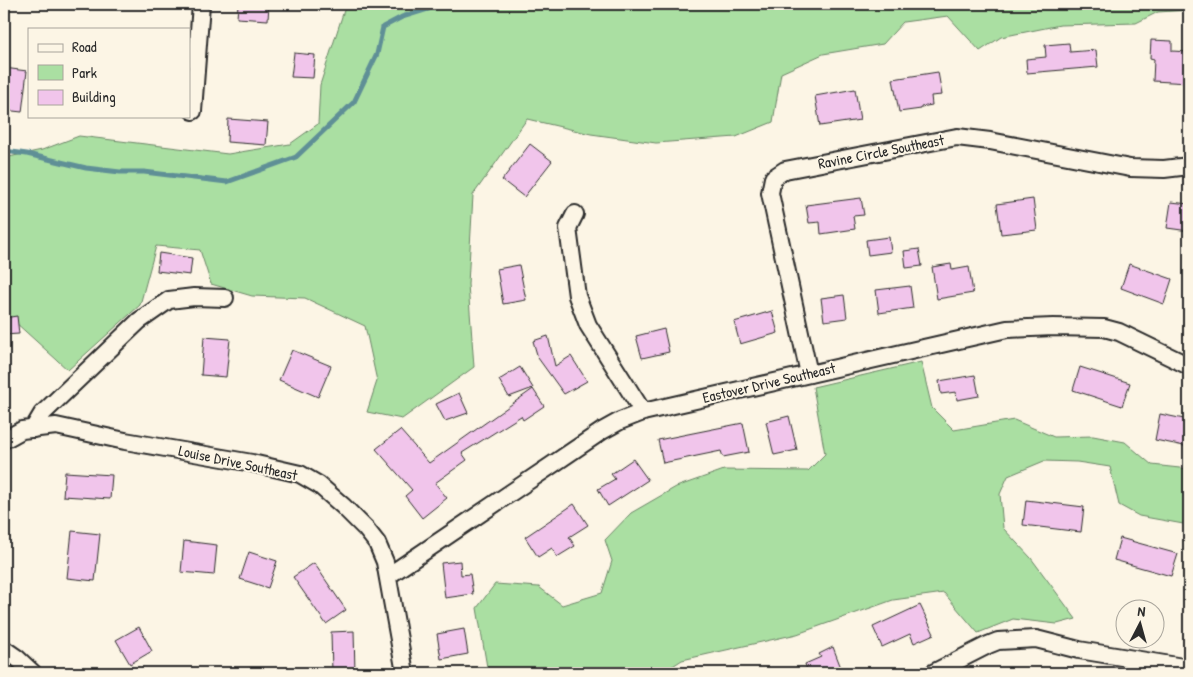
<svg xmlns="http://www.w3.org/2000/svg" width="1193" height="677" font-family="'Patrick Hand',sans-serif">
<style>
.green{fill:#aadfa2;stroke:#6a8566}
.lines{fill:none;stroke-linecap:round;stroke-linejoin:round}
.stream{stroke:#5f8f96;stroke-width:5}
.building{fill:#f1c5eb;stroke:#2b2b2b}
.minor-casing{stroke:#2b2b2b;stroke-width:20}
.minor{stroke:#fcf5e5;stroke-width:16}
.labels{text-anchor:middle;stroke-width:4;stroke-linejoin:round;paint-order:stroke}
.street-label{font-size:15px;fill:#2b2b2b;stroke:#fcf5e5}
</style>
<rect width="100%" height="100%" fill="#fcf5e5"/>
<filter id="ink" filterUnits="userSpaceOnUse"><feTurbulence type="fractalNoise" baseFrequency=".02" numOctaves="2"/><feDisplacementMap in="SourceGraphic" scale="10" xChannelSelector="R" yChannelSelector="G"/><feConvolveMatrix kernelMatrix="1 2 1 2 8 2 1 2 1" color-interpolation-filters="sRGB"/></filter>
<g filter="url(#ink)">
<g class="green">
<path d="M346,4h843v6l-31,2 -22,11 -76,2 -59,12 -21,14 -32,-35 -45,6 -20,22 -60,10 -42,19 -8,49 -37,15 -80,6 -65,-9 -64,-15 -54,76 -5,89 6,83 -72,52 -35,-7 10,-31 -12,-55 -60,-28 -53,-2 -41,-12 -11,-34 -44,-4 -16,59 -72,65 -64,-58v-154l38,-8 37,-14 149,18 62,-10 28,-20 2,-39z"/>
<path d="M921,362l11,46 22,22 60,-10 40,17 39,-1 32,6 27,23 37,4v56l-50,-9 -20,-11 -9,-38 -33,-5 -33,-1 -36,15 -8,18 3,34 28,30 45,61 -19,5 -44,-5 -35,14 -34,-40 -51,7 -96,34 -115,26 -20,13h-174l-11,-65 18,-24 44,3 23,18 40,-12 10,-32 -7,-21 26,-27 45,-26 48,-17 84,1 17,-17 -12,-67z"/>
</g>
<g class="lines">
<path class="stream" d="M4,151l23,3 59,14 34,4h24l83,10 69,-25 58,-55 23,-48 6,-27 19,-10 42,-13"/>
</g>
<g class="building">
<path d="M238,4h31l-1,16 -31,-2z"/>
<path d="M1151,40l21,1v10l17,1v31l-36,-2 1,-22 -4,-1z"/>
<path d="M1069,43l1,9 26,-2 2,17 -71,6 -1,-14 20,-2 -1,-12z"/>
<path d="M294,53l21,2 -2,23 -22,-1z"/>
<path d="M4,68l23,3 -5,41 -18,-2z"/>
<path d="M938,72l4,23 -11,1 1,9 -11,2v2l-22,3 -6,-33z"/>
<path d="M855,89l5,31 -40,6 -5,-30z"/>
<path d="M228,119l40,3 -2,23 -39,-3z"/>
<path d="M530,144l22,17 -28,36 -22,-17z"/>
<path d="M861,198l3,17 -11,1 2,13 -34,5 -1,-12 -11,1 -3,-18z"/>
<path d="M1033,199l4,31 -36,4 -4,-30z"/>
<path d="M1171,202l18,2v27l-22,-3z"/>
<path d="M889,237l2,15 -23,3 -2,-15z"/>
<path d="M919,249l3,17 -16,2 -2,-17z"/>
<path d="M159,253l33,5 -2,17 -33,-4z"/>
<path d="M951,264l1,6 17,-3 4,26 -36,6 -5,-32z"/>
<path d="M1129,264l43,15 -8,25 -43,-16z"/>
<path d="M519,265l7,35 -23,4 -6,-35z"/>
<path d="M910,286l3,22 -34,5 -3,-23z"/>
<path d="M844,295l3,23 -23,3 -3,-23z"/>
<path d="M772,311l6,22 -38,11 -6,-22z"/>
<path d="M17,316l2,18 -15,1v-17z"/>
<path d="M664,329l5,23 -27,6 -6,-22z"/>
<path d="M548,336l7,30 16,-10 16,25 -23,13 -26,-36 -5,-17z"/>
<path d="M204,337l26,2 -4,38 -25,-2z"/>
<path d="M292,350l39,16 -13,31 -39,-17z"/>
<path d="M520,367l13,21 -24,9 -10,-17z"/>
<path d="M1080,367l50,16 -8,23 -49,-16z"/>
<path d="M975,375l4,21 -22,4 -1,-8 -15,2 -2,-13z"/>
<path d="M533,389l11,17 -21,14 -2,-4 -59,37 5,7 -32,23 12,15 -25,20 -17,-22 7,-6 -36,-41 24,-19 29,33z"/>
<path d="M459,393l9,20 -23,8 -9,-17z"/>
<path d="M1160,414l29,6v27l-34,-7z"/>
<path d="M789,416l8,34 -23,5 -8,-33z"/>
<path d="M743,423l6,29 -26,5 -2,-6 -58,12 -5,-23z"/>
<path d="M633,459l15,21 -40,26 -10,-17 17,-10 -4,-5z"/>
<path d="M65,472l47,3 -2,24 -47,-3z"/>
<path d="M1026,500l58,7 -3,25 -58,-7z"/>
<path d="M574,504l14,21 -19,12 6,9 -18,11 -5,-9 -14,9 -13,-20z"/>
<path d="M72,531l28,3 -5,47 -28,-3z"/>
<path d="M1120,538l58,16 -7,22 -57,-16z"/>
<path d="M184,541l33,4 -3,30 -33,-3z"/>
<path d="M249,552l28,9 -9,27 -28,-9z"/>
<path d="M460,561l1,14 9,-1 3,20 -28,4 -4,-35z"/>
<path d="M314,563l32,47 -20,14 -33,-47z"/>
<path d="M920,605l14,29 -20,9 -4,-9 -28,13 -9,-20z"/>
<path d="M139,627l13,24 -22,13 -14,-24z"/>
<path d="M464,629l4,25 -27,5 -4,-25z"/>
<path d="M354,631l1,42h-23l-1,-41z"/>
<path d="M833,647l10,26h-35l-3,-9 16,-7 -2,-3z"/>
</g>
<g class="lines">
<defs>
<g id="minor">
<path d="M193,111l8,-107"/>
<path d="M575,214l-7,14 9,68 11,29 55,87"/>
<path d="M809,374l-39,-181 3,-15 12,-8 172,-33 33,4 140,27 34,1 25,-3"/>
<path d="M33,429l9,-15 97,-93 30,-21 25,-3 31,1"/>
<path d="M4,440l18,-10 34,-4 69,15 127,22 48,11 19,11 24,21 23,23 11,14 8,19 20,111"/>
<path d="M388,576l214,-145 18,-10 23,-9 364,-83 46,-2 51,1 15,4 70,34"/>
<path d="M4,649l13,9 16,15"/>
<path d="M933,673l55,-28 10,-4 38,-2 43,11 110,18"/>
</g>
</defs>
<use href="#minor" class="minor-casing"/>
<use href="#minor" class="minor"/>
</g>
</g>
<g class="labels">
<g class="street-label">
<text transform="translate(881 152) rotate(-11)" y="5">Ravine Circle Southeast</text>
<text transform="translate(769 383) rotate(-13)" y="5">Eastover Drive Southeast</text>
<text transform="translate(238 463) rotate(12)" y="5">Louise Drive Southeast</text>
</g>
</g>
<rect width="1193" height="677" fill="none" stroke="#fcf5e5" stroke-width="20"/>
<rect x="10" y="10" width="1173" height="657" fill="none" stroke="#2b2b2b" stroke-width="2" filter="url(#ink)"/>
<rect x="28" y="28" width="162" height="90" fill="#fcf5e5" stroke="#a8a49b"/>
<rect x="38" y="44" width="25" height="8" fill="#fcf5e5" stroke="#a8a49b"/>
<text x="72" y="52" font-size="15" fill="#2b2b2b">Road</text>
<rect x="38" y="65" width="25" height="15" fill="#aadfa2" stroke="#a8a49b"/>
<text x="72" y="78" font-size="15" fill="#2b2b2b">Park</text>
<rect x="38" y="90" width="25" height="15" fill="#f1c5eb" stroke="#a8a49b"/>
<text x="72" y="102" font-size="15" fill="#2b2b2b">Building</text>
<g transform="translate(1140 624) rotate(6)"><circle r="24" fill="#fcf5e5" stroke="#a8a49b"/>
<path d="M0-4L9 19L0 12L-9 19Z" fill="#2b2b2b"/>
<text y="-8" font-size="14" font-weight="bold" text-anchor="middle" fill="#2b2b2b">N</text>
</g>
</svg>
